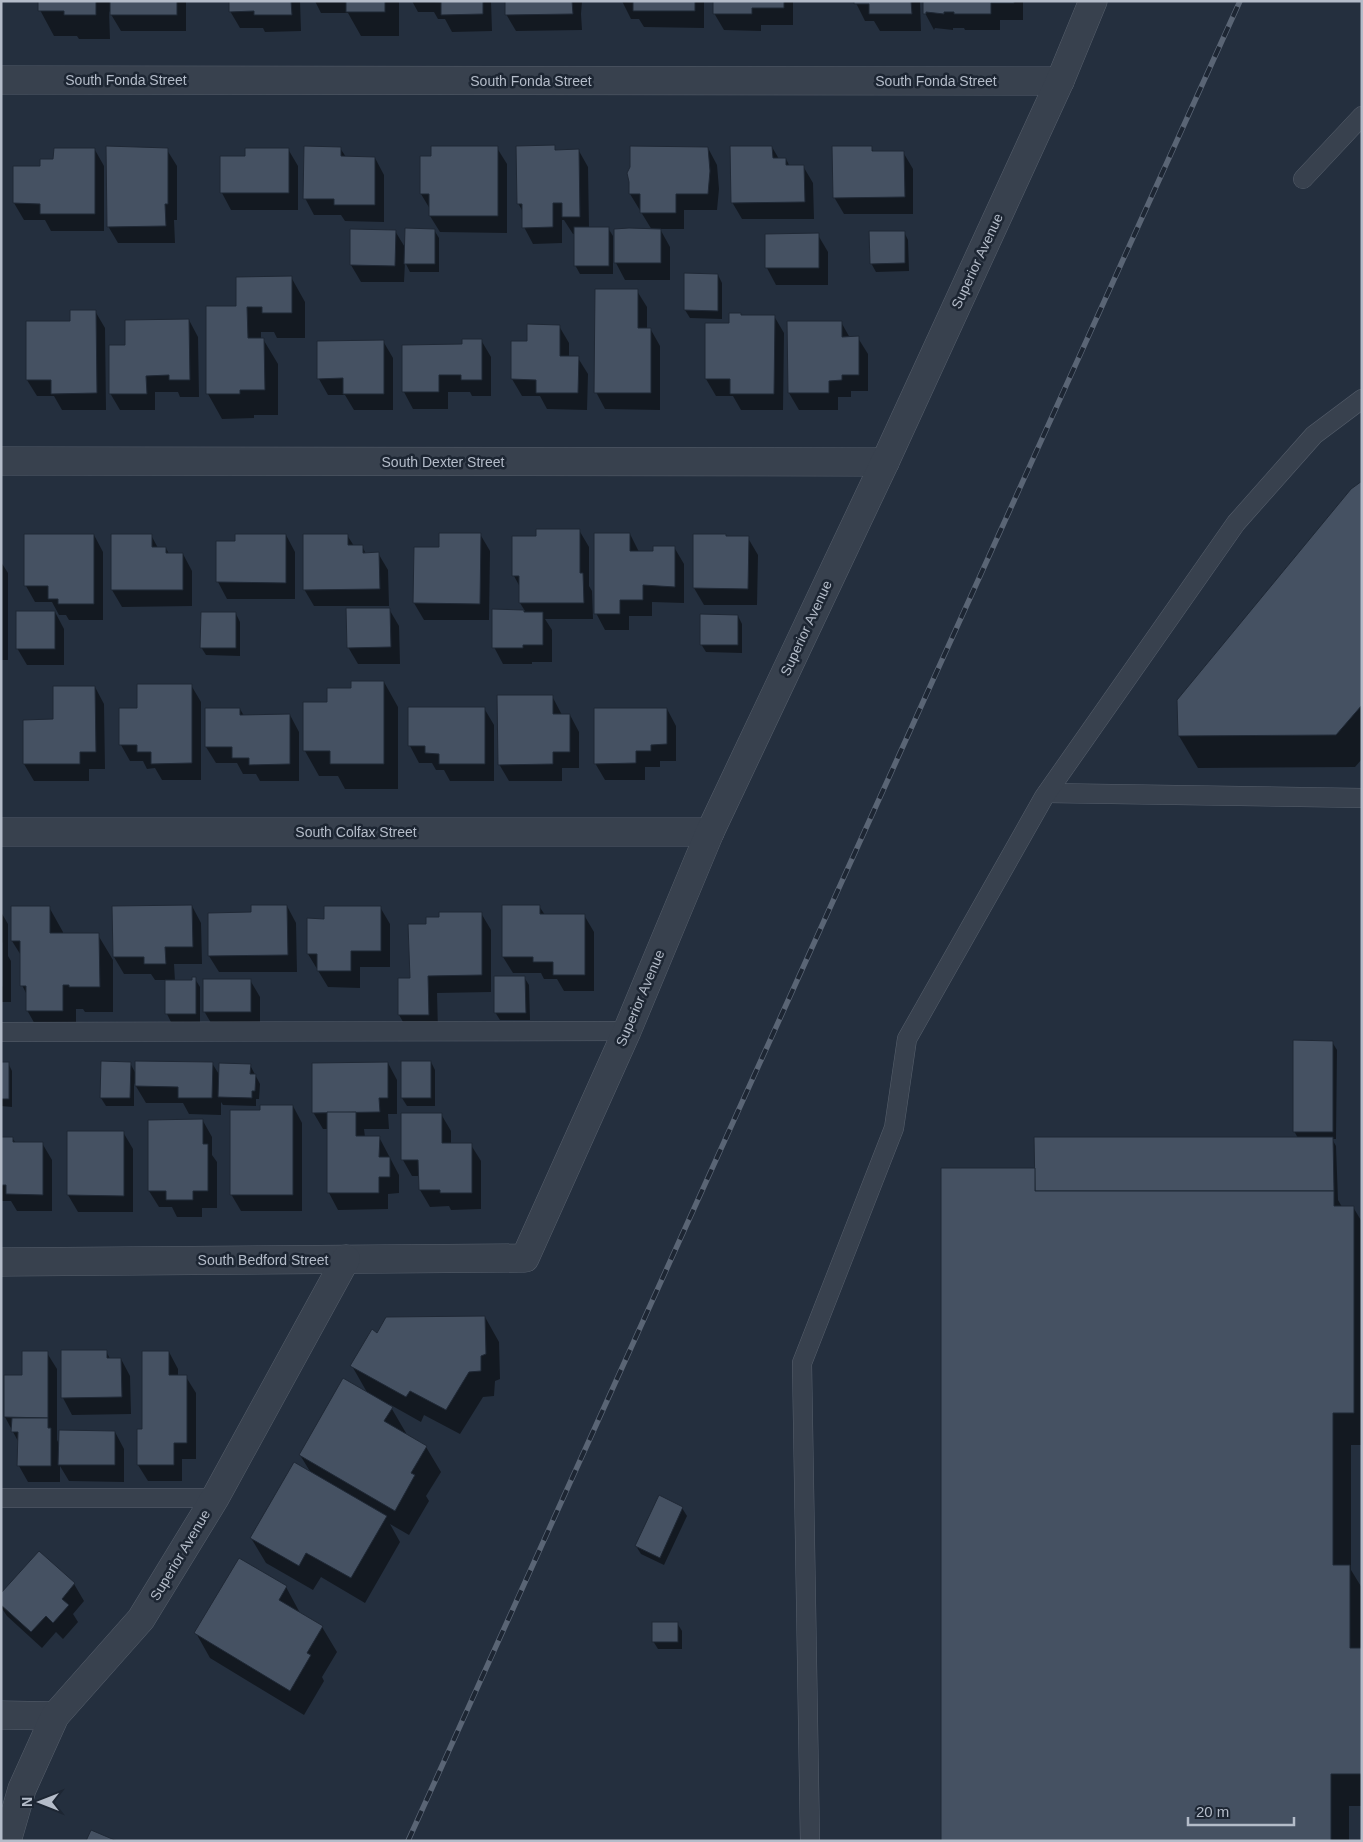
<svg xmlns="http://www.w3.org/2000/svg" width="1363" height="1842" font-family="Helvetica,sans-serif">
<style>
.shadow{fill:#0007}
.building{fill:#455162;stroke:#1f2835}
.lines{fill:none;stroke-linecap:round;stroke-linejoin:round}
.service-casing{stroke:#565f6c;stroke-width:20}
.minor-casing{stroke:#565f6c;stroke-width:29}
.service{stroke:#38414e;stroke-width:19}
.minor{stroke:#38414e;stroke-width:28}
.rail-casing{stroke:#5a6575;stroke-width:5.5}
.rail{stroke:#1d2633;stroke-width:4;stroke-dasharray:11;stroke-linecap:butt}
.labels{text-anchor:middle;stroke-width:5;stroke-linejoin:round;paint-order:stroke}
.street-label{font-size:14px;fill:#b4bcc9;stroke:#1d2633}
</style>
<rect width="100%" height="100%" fill="#242f3e"/>
<g class="shadow">
<path d="M40,1h146v30h-65l-12,-20 1,28h-31l-2,-3h-23l-14,-26z"/>
<path d="M230,1h70l1,30 -36,1 -2,-4h-23l-10,-17z"/>
<path d="M315,1h84v35h-38l-13,-23h-27z"/>
<path d="M412,1h79l1,30 -40,1 -7,-13h-7l-4,-7h-16z"/>
<path d="M506,1h76l-1,13 1,16 -66,1 -10,-17z"/>
<path d="M622,1h82v27l-60,-1 -5,-8h-8z"/>
<path d="M714,1h79v24h-32v6l-37,-1 -10,-17z"/>
<path d="M855,1h65l1,30h-41l-6,-10h-9z"/>
<path d="M925,1h98v19h-23v10h-35l-1,-2h-11v2l-18,-2 -1,2 -9,-17z"/>
<path d="M554,147l2,4h23l9,16 1,61h19l5,8v38h-33l-5,-9v-31h-2l-9,-14h-2v23l-29,1 -9,-17 -1,-15 -5,-9z"/>
<path d="M772,147l7,12h7l4,8 13,-1 10,17 1,36h-72l-10,-17z"/>
<path d="M340,148l6,9 29,1 9,17v47l-39,-1 -4,-6h-27l-9,-17z"/>
<path d="M497,148l10,16v69l-67,-1 -10,-16v-7l-9,-15 12,-37z"/>
<path d="M708,148l9,17 2,24 -2,21h-33v19h-24l10,18v33h-45l-9,-17v-33h36l-22,-36z"/>
<path d="M871,148l3,4h29l10,17v45h-69l-10,-17z"/>
<path d="M288,149l10,17v44h-67l-9,-17v-36h24z"/>
<path d="M95,150l9,16v65h-53l-6,-11h-21l-10,-17 27,-35 13,-8z"/>
<path d="M167,150l10,16v54h-3l1,23h-57l-10,-17z"/>
<path d="M434,230l5,8v34h-29l-5,-10 -1,20h-43l-10,-17 44,-34 11,18z"/>
<path d="M904,232l4,8 1,31 -33,1 -5,-9z"/>
<path d="M818,235l10,17v33h-52l-9,-17z"/>
<path d="M718,275l4,8v36l-32,-1 -5,-8z"/>
<path d="M291,277l14,25v36h-28l-3,-6h-13v7h2l15,25v51h-24v3l-32,1 -14,-25 29,-86z"/>
<path d="M637,291l10,16v23h4l9,16v64l-55,-1 -9,-17z"/>
<path d="M95,311l10,17 1,82h-44l-8,-14h-17l-10,-16 44,-58z"/>
<path d="M741,316h33l10,17 -1,77h-42l-8,-14h-17l-10,-17 1,-55h23z"/>
<path d="M189,320l9,17 1,60h-19l-2,-5h-23v18h-35l-10,-17 16,-47z"/>
<path d="M841,322l9,16h8l10,16v37h-17v6h-13v13h-39l-10,-17z"/>
<path d="M559,326l10,17v14l9,1 10,16 -1,36 -40,-1 -7,-13h-18l-10,-17 16,-37z"/>
<path d="M481,340l10,17v39h-19l-2,-4h-22v17h-35l-9,-17 59,-47z"/>
<path d="M383,341l10,17v52h-39l-9,-15h-17l-9,-16z"/>
<path d="M1362,483v276l-7,8 -157,1 -19,-32z"/>
<path d="M579,530l10,17v39l3,5 1,28h-48l7,11v32h-20v2h-29l-9,-17v-36h31l-5,-8v-16l-6,-11 24,-39z"/>
<path d="M480,534l10,17 -1,69h-65l-10,-17 26,-55z"/>
<path d="M630,534l9,18h15l20,-5 10,17v39l-32,-1v14h-23v14h-24l-9,-17z"/>
<path d="M94,535l9,17v68h-34l-3,-5h-7l-7,-13h-17l-9,-16z"/>
<path d="M151,535l7,13h8l3,6h14l9,17v35l-70,1 -10,-17z"/>
<path d="M286,535l9,17v47h-68l-9,-17v-39h18z"/>
<path d="M347,535l7,11h8l4,8 12,-1 10,17 1,36h-75l-10,-17z"/>
<path d="M727,538h21l10,17 -1,50h-53l-10,-17z"/>
<path d="M1,562l7,11v87h-7z"/>
<path d="M389,609l10,17 1,38h-42l-10,-17z"/>
<path d="M55,612l9,17v36h-37l-10,-17z"/>
<path d="M236,614l4,8v34l-34,-1 -5,-8z"/>
<path d="M738,616l4,8v29l-36,-1 -5,-8z"/>
<path d="M384,682l14,25v82h-53l-7,-13h-19l-14,-25 24,-47 23,-15z"/>
<path d="M191,685l10,17v78h-39l-7,-12 -8,1 -4,-8h-13l-9,-16 17,-36z"/>
<path d="M95,687l9,17 1,65h-16v12h-55l-10,-17 30,-44z"/>
<path d="M552,696l10,19h8l9,17v36h-17v13h-53l-10,-17z"/>
<path d="M410,708h74l10,17v56h-44l-6,-11h-8l-4,-7h-13l-9,-17z"/>
<path d="M240,709l4,7 46,-1 9,17v49h-39l-4,-7h-13l-6,-11h-21l-10,-16z"/>
<path d="M667,709l9,17v35h-16v6h-15v13h-40l-10,-17z"/>
<path d="M1,712l1,2v56h-1z"/>
<path d="M192,906l9,17 1,41h-28l1,17h19l1,-2 5,8v35h-29l-4,-8v-34h-12l-4,-6h-27l-10,-17v-50z"/>
<path d="M287,906l9,17 1,49h-78l-10,-16 43,-42z"/>
<path d="M539,906l6,9h39l10,17v59h-30l-7,-12h-13l-3,-6h-28l-10,-16z"/>
<path d="M49,907l14,25v3h35l15,25v52h-28l-2,-3h-7v26h-35l-14,-25v-15l-5,-10v-28l-10,-16z"/>
<path d="M380,907l10,17v43h-30v21l-32,-1 -20,-33 1,-34h16z"/>
<path d="M1,912l7,12v32l3,5v41h-10z"/>
<path d="M481,913l10,17v62l-54,1 1,38 -29,1 -10,-17 28,-90z"/>
<path d="M524,977l5,8 1,35h-30l-5,-8z"/>
<path d="M250,980l10,17v32l-46,-1 -10,-17z"/>
<path d="M1332,1042l5,8 -1,89h-4l4,7 2,54 4,7h11l9,15v223h-11v125l11,18v218h-13v35h-407l94,-671 262,-32 -4,-7z"/>
<path d="M431,1062l4,8v36h-28l-5,-8z"/>
<path d="M1,1063h7l4,8v36l-11,-1z"/>
<path d="M130,1063l6,11 76,-11 8,13 30,-11 10,19 -1,15h-3v7l-33,-1 -2,-3v13l-32,-1 -6,-11h-37l-12,-20v23h-28l-5,-8z"/>
<path d="M388,1063l9,17v34h-9l1,15h-25l1,8h14l20,38v18l-11,1v15l-50,1 -9,-17 -1,-64h-5l-10,-17z"/>
<path d="M293,1106l9,17v88h-61l-10,-17z"/>
<path d="M441,1114l10,17v14h20l10,16v48l-30,1 -2,-4 -19,1 -10,-17v-14h-8l-9,-16z"/>
<path d="M203,1121l9,16v18l5,7v46h-15v9h-25l-5,-10h-13l-10,-16z"/>
<path d="M123,1132l10,17v63h-55l-10,-17z"/>
<path d="M1,1138h11l4,5h26l10,17v51h-35l-6,-10h-9z"/>
<path d="M485,1317l14,25 1,37 -5,2 -1,15 -11,1 -23,37 -36,-19 -3,7 -32,-18 17,29 -1,2 21,12 15,25 -15,24 3,5 -20,34 -19,-11 10,18 -35,61 -44,-26 -8,13 -47,-27 -15,-25 60,-65 -11,-18 68,-61 -16,-28 26,-31z"/>
<path d="M106,1351l4,8h11l9,17 1,38 -59,1 -9,-17 -1,-46z"/>
<path d="M169,1352l9,17v8h8l10,16v66h-14v22h-34l-10,-16 5,-35z"/>
<path d="M47,1353l10,16v71l3,6 55,-14 9,17v33l-55,-1 -9,-15v16h-32l-9,-16v-23l-14,-26 1,-41h17z"/>
<path d="M682,1508l5,8 -23,49 -23,-11 -5,-8z"/>
<path d="M39,1552l35,32 10,17 -11,13 5,8 -15,17 -7,-7 -14,16 -35,-32 -6,-9v-12z"/>
<path d="M286,1587l14,26 22,14 15,25 -15,25 2,4 -20,34 -94,-57 -14,-25z"/>
<path d="M677,1623l5,8v18h-24l-5,-8z"/>
</g>
<g class="building">
<path d="M38,1h58v14h-32v-4h-26z"/>
<rect x="110" y="1" width="67" height="14"/>
<path d="M229,1h62l1,14h-38v-4l-25,1z"/>
<rect x="346" y="1" width="39" height="11"/>
<path d="M427,1h56v13l-42,1v-13z"/>
<path d="M505,1h67l1,13 -68,1z"/>
<path d="M620,1h75v10h-62v-9z"/>
<path d="M713,1h71v7h-32v6h-39z"/>
<path d="M854,1h57l1,13h-43v-10h-15z"/>
<path d="M923,1h91v2h-23v11h-37v-2h-10v2l-18,-2v2h-3z"/>
<path d="M555,145v5l24,-1 1,68h-18v-14h-9v24l-31,1v-24h-5l-1,-58z"/>
<path d="M106,146l62,2v56h-3l1,22 -59,1z"/>
<path d="M304,146l37,1v9l34,1v48h-41v-6h-31z"/>
<path d="M431,146h67v70h-69v-22h-9v-38h11z"/>
<path d="M630,146l78,1 2,24 -2,23h-32v19h-36v-19h-11v-12l-2,-9 3,-6z"/>
<path d="M730,146h42l1,12h13v7h18l1,37 -74,1z"/>
<path d="M832,146h40v5h32l1,46 -72,1z"/>
<path d="M54,148h41v66h-55v-10l-27,-1v-37h27v-7h13z"/>
<path d="M245,148h44v45h-69v-37h25z"/>
<rect x="574" y="227" width="35" height="39"/>
<path d="M405,228l30,1v35h-31z"/>
<path d="M629,228l32,1v34h-47v-34z"/>
<path d="M350,229l46,1 -1,36 -45,-1z"/>
<path d="M869,231h36v32l-35,1z"/>
<path d="M819,233v35h-54v-34z"/>
<path d="M684,273l34,1v37l-34,-1z"/>
<path d="M292,276v37h-30v-6h-15l1,31h16l1,52h-25v4h-34v-88h30v-29z"/>
<path d="M595,289h43v39h13v65h-57z"/>
<path d="M70,310h26l1,83 -46,1v-14h-25v-59h44z"/>
<path d="M729,313h12v2h34l-1,79h-44v-15h-25v-56h24z"/>
<path d="M189,319l1,61h-21v-5l-23,1 1,18h-38v-49h16v-25z"/>
<path d="M787,321h55v16l17,-1v39h-17v5l-13,1v12h-41z"/>
<path d="M527,324l33,1v31h19l-1,37h-42v-13l-25,-1v-38h16z"/>
<path d="M462,339h20v41h-21v-5h-22v17h-37v-47l60,-1z"/>
<path d="M384,340v54h-41v-16l-26,1v-38z"/>
<path d="M1362,481v224l-26,30 -158,1 -1,-36 174,-211z"/>
<path d="M536,529h44v44h3l1,30h-65v-27h-7v-40h24z"/>
<path d="M439,533h42l-1,71 -67,-1 1,-56h25z"/>
<path d="M594,533h36v18h23v-5h22v41l-32,-2v15h-23v14h-26z"/>
<path d="M24,534h70v70h-36v-5h-10v-13h-24z"/>
<path d="M111,534h41v13h14v6h17v37h-72z"/>
<path d="M235,534h51v49l-70,-1v-41h19z"/>
<path d="M303,534h45v11h15v8l16,-1 1,37 -77,1z"/>
<path d="M693,534h33v2h23l-1,53 -55,-1z"/>
<path d="M346,608h44l1,39 -44,1z"/>
<path d="M492,609l32,1v2h19v33h-20v3h-31z"/>
<rect x="16" y="611" width="39" height="38"/>
<path d="M201,612h35v36h-36z"/>
<path d="M700,614l38,1v30h-38z"/>
<path d="M351,681h33v83h-54v-13h-27v-49h24v-14h24z"/>
<path d="M137,684h55v79l-41,1v-12h-14v-7h-18v-37h18z"/>
<path d="M53,686h42l1,66h-16v12h-57v-44l30,-1z"/>
<path d="M497,695h56v19h17v38h-17v12l-55,1z"/>
<path d="M408,707h77v57h-46v-10l-14,-1v-7h-17z"/>
<path d="M205,708h35v7l50,-1v50l-41,1v-7h-17v-11h-27z"/>
<path d="M594,708h73v36l-16,1v6h-15v12l-42,1z"/>
<path d="M192,905l1,42h-28l1,17h-22v-7h-31l-1,-51z"/>
<path d="M251,905h36l1,50 -80,1v-43l43,-1z"/>
<path d="M502,905h38v9h45v61h-32v-13h-20v-5h-31z"/>
<path d="M11,906h39v27h49l1,54h-31v-2h-6v26h-37v-25h-6v-45h-9z"/>
<path d="M324,906h57v45h-30v20h-34v-17h-10v-36l17,1z"/>
<path d="M439,912h43v63l-54,1 1,39h-31v-37h12l-2,-54h18v-7h13z"/>
<rect x="1" y="943" width="1" height="43"/>
<path d="M494,976h31l1,37h-32z"/>
<path d="M192,977h4v37h-31v-34h27z"/>
<rect x="203" y="979" width="48" height="33"/>
<path d="M1293,1040l40,1v91h-40z"/>
<path d="M101,1061l30,1 -1,36h-30z"/>
<path d="M135,1061l78,1 -1,36h-34v-11l-43,-1z"/>
<rect x="401" y="1061" width="30" height="37"/>
<rect x="1" y="1062" width="8" height="37"/>
<path d="M388,1062v36h-9l1,14 -68,1v-50z"/>
<path d="M219,1063l32,1 -1,10h6l-1,17h-3v7l-34,-1z"/>
<path d="M260,1105h33v90h-63v-85h30z"/>
<path d="M327,1112h29v24h24l-1,21h11v20h-11v16h-52z"/>
<path d="M401,1113h41v30h30v50h-32v-3h-21l-1,-30h-17z"/>
<path d="M203,1119v25h5v47h-15v9h-27v-9h-18v-71z"/>
<path d="M67,1131h57v65l-57,-1z"/>
<path d="M1,1137h12v5h30v53l-37,-1v-9h-5z"/>
<path d="M1034,1137h299l1,54h-299z"/>
<path d="M941,1168h94v23h299v15h20v207h-21v152h17v83h12v126h-31v67h-390z"/>
<path d="M485,1316l1,38 -5,2v15l-12,1 -23,38 -36,-19 -4,6 -56,-31 22,-37 5,4 9,-16z"/>
<path d="M61,1350h46v8h14l1,39 -61,1z"/>
<path d="M22,1351h26v67l-44,-1v-42h18z"/>
<path d="M142,1351h27v24h18v68h-13v22h-37v-36h5z"/>
<path d="M343,1378l50,29 -9,14 43,25 -16,27 4,2 -20,36 -96,-56z"/>
<path d="M12,1418h36v10h3v38h-34l1,-34h-7z"/>
<path d="M59,1430l56,1v34h-57z"/>
<path d="M294,1462l93,54 -36,62 -45,-25 -7,13 -49,-28z"/>
<path d="M659,1495l24,12 -23,51 -25,-12z"/>
<path d="M39,1551l36,32 -13,16 7,6 -16,18 -7,-7 -15,16 -30,-27v-12z"/>
<path d="M239,1558l48,28 -8,14 44,26 -16,27 4,2 -21,36 -96,-58z"/>
<rect x="652" y="1622" width="26" height="20"/>
<path d="M91,1830l26,11h-31z"/>
</g>
<g class="lines">
<defs>
<g id="service">
<path d="M1303,179l59,-63"/>
<path d="M1047,793l315,5"/>
<path d="M1,1032l626,-1"/>
<path d="M1,1498h214"/>
<path d="M810,1841l-8,-478 92,-235 13,-89 137,-242 192,-274 78,-88 48,-36"/>
</g>
<g id="minor">
<path d="M1,80l1059,1"/>
<path d="M1,461l884,1"/>
<path d="M1,832h709"/>
<path d="M1,1262l524,-4 102,-227 83,-199 175,-370 175,-381 33,-80"/>
<path d="M1,1715l54,1"/>
<path d="M7,1841l15,-52 33,-73 86,-97 74,-121 131,-239"/>
</g>
</defs>
<use href="#service" class="service-casing"/>
<use href="#minor" class="minor-casing"/>
<use href="#service" class="service"/>
<use href="#minor" class="minor"/>
<defs>
<path id="rail" d="M408,1841l832,-1840"/>
</defs>
<use href="#rail" class="rail-casing"/>
<use href="#rail" class="rail"/>
</g>
<g class="labels">
<g class="street-label">
<text x="126" y="85">South Fonda Street</text>
<text x="531" y="86">South Fonda Street</text>
<text x="936" y="86">South Fonda Street</text>
<text transform="translate(977 261) rotate(-65)" y="5">Superior Avenue</text>
<text x="443" y="467">South Dexter Street</text>
<text transform="translate(806 628) rotate(-65)" y="5">Superior Avenue</text>
<text x="356" y="837">South Colfax Street</text>
<text transform="translate(640 998) rotate(-67)" y="5">Superior Avenue</text>
<text x="263" y="1265">South Bedford Street</text>
<text transform="translate(180 1555) rotate(-59)" y="5">Superior Avenue</text>
</g>
</g>
<rect width="1363" height="1842" fill="none" stroke="#b4bcc9" stroke-width="5"/>
<g transform="translate(40 1802) rotate(270)" stroke="#1d2633" stroke-width="4" paint-order="stroke">
<path d="M0-4L9 19L0 12L-9 19Z" fill="#b4bcc9"/>
<text y="-8" font-size="14" font-weight="bold" text-anchor="middle" fill="#b4bcc9">N</text>
</g>
<path d="M1188 1817v8h106v-8" fill="none" stroke="#b4bcc9" stroke-width="2.5"/>
<text x="1196" y="1817" font-size="15" fill="#b4bcc9" stroke="#1d2633" stroke-width="4" paint-order="stroke">20 m</text>
</svg>
